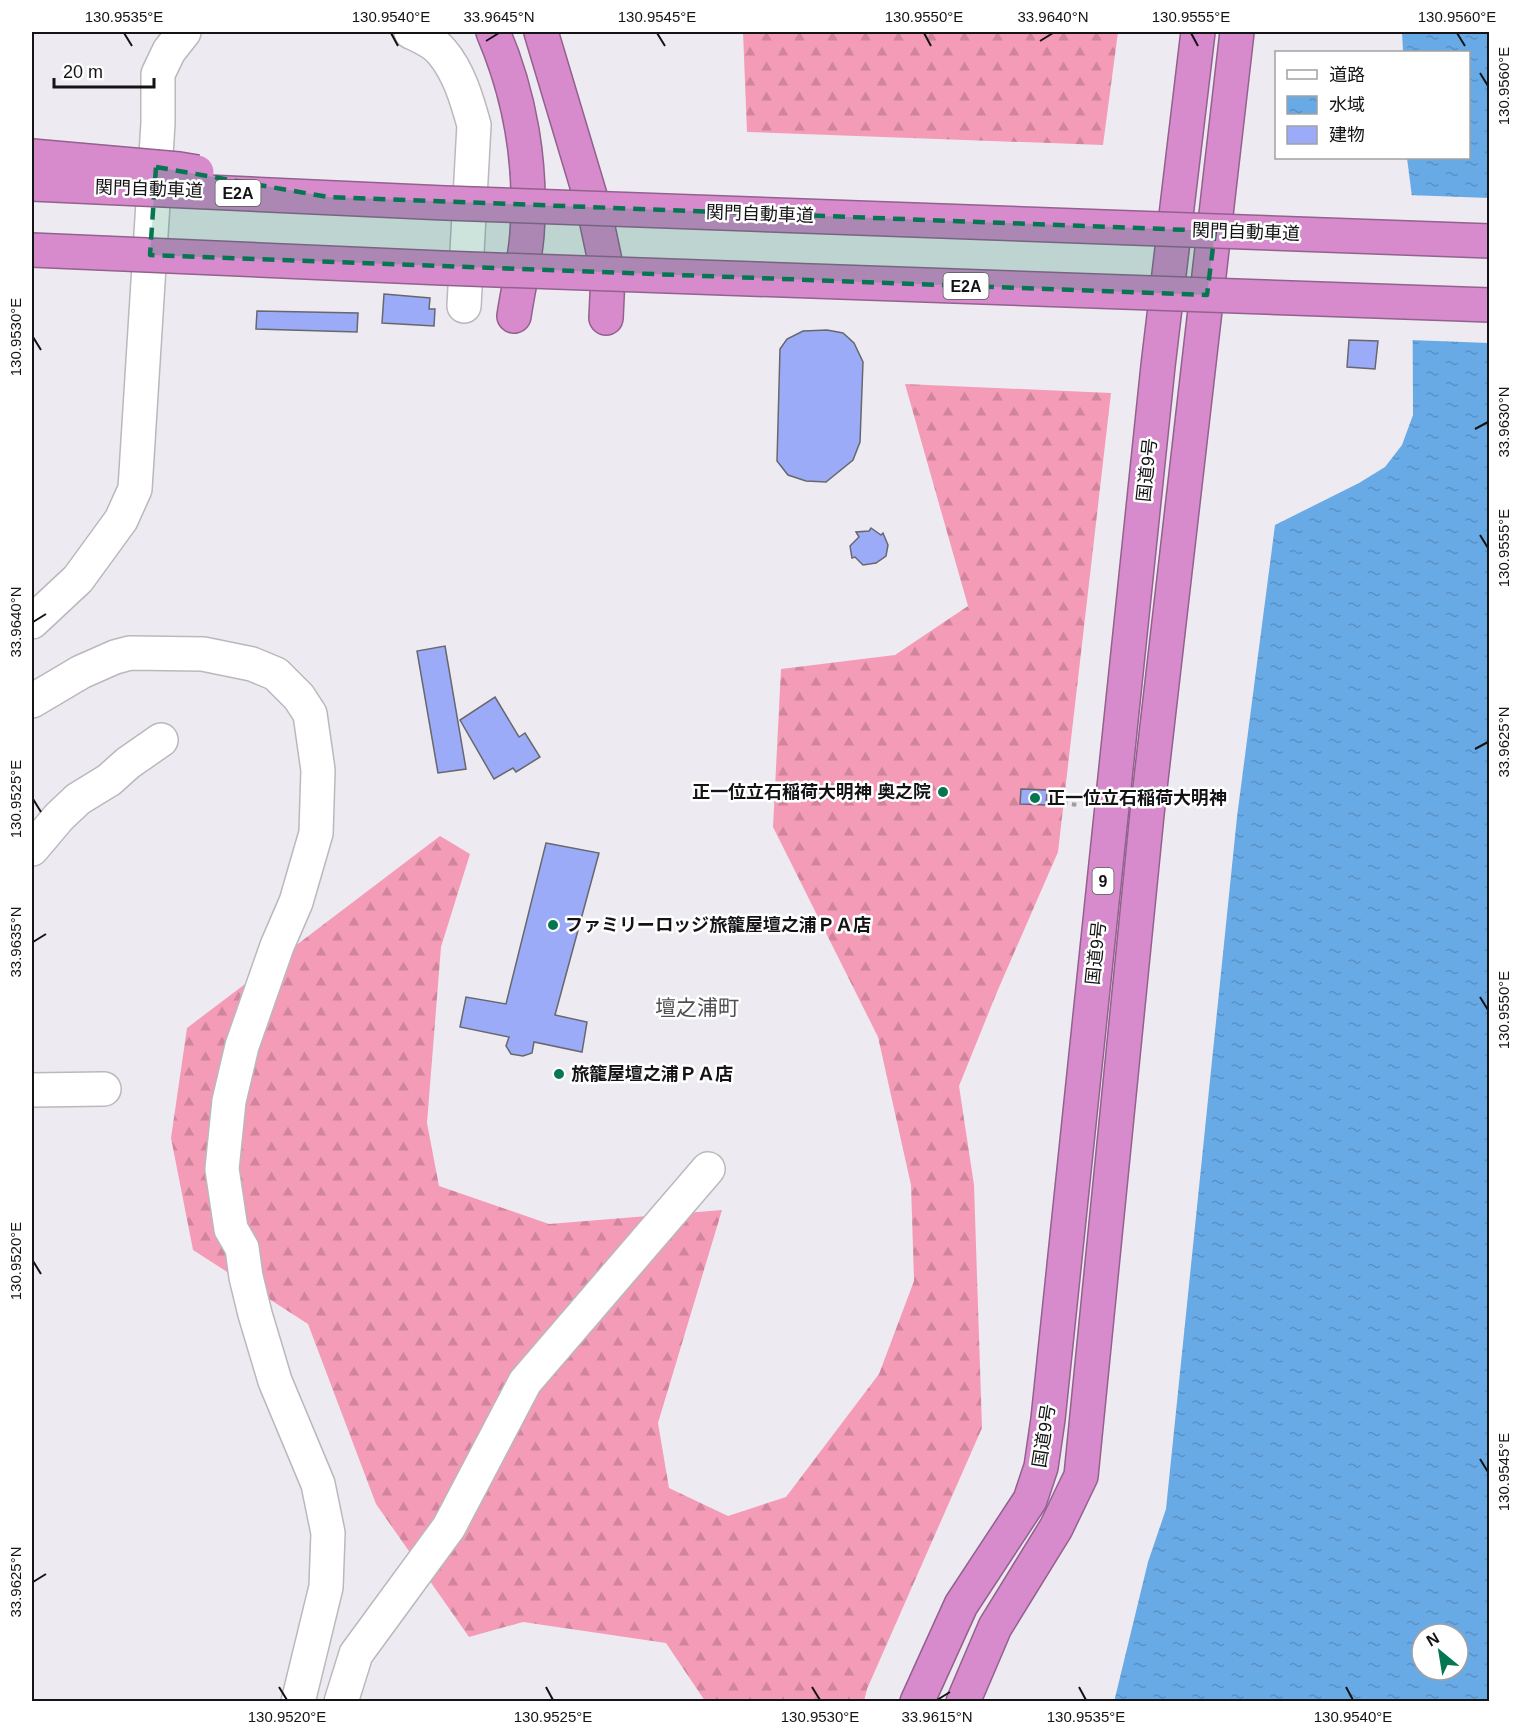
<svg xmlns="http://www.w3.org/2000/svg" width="1521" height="1733" font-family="Arial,'Noto Sans JP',sans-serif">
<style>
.forest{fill:url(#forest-firs)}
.water{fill:url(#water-ripples);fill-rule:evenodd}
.pier{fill:#edebf1}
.building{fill:#9cabf7;stroke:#67686d;stroke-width:1.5}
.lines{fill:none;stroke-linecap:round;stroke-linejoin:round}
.street-casing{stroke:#bab8bd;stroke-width:36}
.highway-casing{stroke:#93618d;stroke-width:36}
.path{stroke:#9f9da2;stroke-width:4;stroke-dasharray:4.5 4.5;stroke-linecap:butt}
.street{stroke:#fff;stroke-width:33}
.highway{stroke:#d78bcd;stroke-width:33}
.highway-bridge-casing{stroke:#93618d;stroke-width:36;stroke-linecap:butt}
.highway-bridge{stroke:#d78bcd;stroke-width:33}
.marked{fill:#057651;fill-opacity:0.2;stroke:#057651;stroke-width:4.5;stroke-dasharray:12 8;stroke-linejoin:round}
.ticks{fill:none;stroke:#141315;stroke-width:2}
.poi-dot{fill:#057651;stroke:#fff;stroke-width:2}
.labels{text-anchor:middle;stroke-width:5;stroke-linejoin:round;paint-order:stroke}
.shield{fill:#fff;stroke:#5a5a5b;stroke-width:1.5}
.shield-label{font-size:16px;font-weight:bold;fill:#141315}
.street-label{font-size:18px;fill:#141315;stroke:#fff}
.poi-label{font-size:18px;font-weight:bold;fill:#141315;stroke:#fff;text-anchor:start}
.quarter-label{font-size:21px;fill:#4f4e52;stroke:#fff}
.neatline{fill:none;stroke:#141315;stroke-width:2}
.ticks-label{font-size:15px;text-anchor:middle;fill:#141315}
</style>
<defs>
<pattern id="forest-firs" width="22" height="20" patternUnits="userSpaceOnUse" patternTransform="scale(1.5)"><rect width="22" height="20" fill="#f49bb7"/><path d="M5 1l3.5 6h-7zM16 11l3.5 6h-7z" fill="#d0859c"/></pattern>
<pattern id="water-ripples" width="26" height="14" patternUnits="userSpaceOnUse" patternTransform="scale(1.5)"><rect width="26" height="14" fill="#68aae6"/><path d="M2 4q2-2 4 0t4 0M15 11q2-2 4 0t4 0" fill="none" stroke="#5991c4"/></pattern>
</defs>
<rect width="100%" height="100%" fill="#edebf1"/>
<g class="forest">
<path d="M743,32h375l-15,113 -356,-13z"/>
<path d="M905,384l206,9 -53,459 -61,140 -38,94 15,99 8,243 -115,261 -3,12h-159l-39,-58 -143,-21 -54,15 -93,-133 -68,-180 -115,-74 -22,-112 16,-110 253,-192 30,18 -29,93 -14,176 12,63 110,38 173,-14 -64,213 11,65 59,28 58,-19 93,-123 35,-93 -3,-96 -33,-148 -105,-210 8,-158 114,-14 73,-49z"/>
</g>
<path class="water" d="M1402,32h87v1669l-375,1 34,-140 18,-53 71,-692 38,-292 84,-42 26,-16 17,-22 11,-30 -1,-218 -5,-39h61v-106h-65zM1422,1634h36v36h-36z"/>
<path class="pier" d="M1408,195l81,3v145l-79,-3z"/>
<g class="building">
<path d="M384,294l46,4 -1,11h6l-1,17 -52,-3z"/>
<path d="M257,311l101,2 -1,19 -101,-3z"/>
<path d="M827,330l16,3 11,10 9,19 -3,80 -7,18 -27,22 -20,-1 -18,-6 -11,-14 3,-112 7,-10 16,-8z"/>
<path d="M1349,340l29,1 -3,28 -28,-2z"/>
<path d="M871,528l10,7 2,-2 5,12 -2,11 -10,7 -13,2 -8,-8 -3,1 -2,-12 9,-9 -3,-5 13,-1z"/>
<path d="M445,646l21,123 -28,4 -21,-122z"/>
<path d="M495,697l24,40 6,-4 15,24 -24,15 -3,-4 -19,11 -34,-59z"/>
<path d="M1021,789l26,1 -1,15 -26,-1z"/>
<path d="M546,843l53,10 -44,162 32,7 -5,30 -48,-10 -2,11 -9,3 -12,-2 -5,-8 3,-9 -49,-10 6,-30 40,7z"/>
</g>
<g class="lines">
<defs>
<g id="street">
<path d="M411,32c11,5 23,10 31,20 17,20 25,48 32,73l-10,181"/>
<path d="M32,622l46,-43 43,-59 14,-31 23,-366v-49l11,-23 15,-19"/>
<path d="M32,701l49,-29 34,-15 15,-4 73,1 49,10 24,10 23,23 11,17 8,56 -2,63 -20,69 -19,44 -35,100 -13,55 -7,68 9,60 11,19 4,29 9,37 20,67 43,103 10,49 -2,54 -28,115"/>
<path d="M32,849l27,-32 19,-18 31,-19 19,-17 33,-23"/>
<path d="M32,1090l72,-1"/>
<path d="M341,1702l15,-48 93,-127 76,-145 183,-213"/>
</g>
<g id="highway">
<path d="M493,32c27,63 39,133 34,202 -2,27 -9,55 -13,82"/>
<path d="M541,32l53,177 14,66 -2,43"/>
<path d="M917,1702l44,-97 69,-105 11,-33 7,-48 110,-1053 40,-334"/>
<path d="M963,1702l32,-75 61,-99 25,-52 66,-662 90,-782"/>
</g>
</defs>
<use href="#street" class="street-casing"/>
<use href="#highway" class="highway-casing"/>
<path class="path" d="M1054,802l25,3"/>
<use href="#street" class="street"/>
<use href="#highway" class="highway"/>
<defs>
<g id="highway-bridge">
<path d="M32,156l147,13 18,3"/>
<path d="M32,184l413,19 1045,38"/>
<path d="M32,250l410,18 1048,37"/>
</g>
</defs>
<use href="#highway-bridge" class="highway-bridge-casing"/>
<use href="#highway-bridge" class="highway-bridge"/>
</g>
<path class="marked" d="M156,167l172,30 887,34 -8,64 -1057,-40z"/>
<path class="ticks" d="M124,33l8,13M391,33l7,13M657,33l8,13M924,33l7,13M1191,33l7,13M1457,33l8,13M486,41l13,-8M1040,41l13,-8M1480,73l8,13M33,337l8,13M1475,429l13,-7M1480,535l8,13M33,622l13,-8M1475,749l13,-7M33,799l8,13M33,942l13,-8M1480,997l8,13M33,1261l8,13M1480,1459l8,13M33,1582l13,-8M279,1687l8,13M546,1687l7,13M812,1687l8,13M1079,1687l7,13M1346,1687l7,13M937,1700l13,-8"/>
<g class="poi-dot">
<circle cx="943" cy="792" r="6"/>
<circle cx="1035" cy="798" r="6"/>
<circle cx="553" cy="925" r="6"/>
<circle cx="559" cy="1074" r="6"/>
</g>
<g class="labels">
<g class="shield">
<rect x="215.5" y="180" width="45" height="26" rx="4.5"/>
<rect x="943.5" y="273" width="45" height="26" rx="4.5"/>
<rect x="1092.5" y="868" width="21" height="26" rx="4.5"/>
</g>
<g class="shield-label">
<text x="238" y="199">E2A</text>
<text x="966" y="292">E2A</text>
<text x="1103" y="887">9</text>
</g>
<g class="street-label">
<text transform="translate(149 189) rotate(2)" y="6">関門自動車道</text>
<text transform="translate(760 214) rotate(2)" y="6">関門自動車道</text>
<text transform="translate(1246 232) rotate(2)" y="6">関門自動車道</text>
<text transform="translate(1147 470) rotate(-84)" y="6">国道9号</text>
<text transform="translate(1096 953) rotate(-84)" y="6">国道9号</text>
<text transform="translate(1044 1436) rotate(-81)" y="6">国道9号</text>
</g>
<g class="poi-label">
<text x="931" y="798" text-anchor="end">正一位立石稲荷大明神 奥之院</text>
<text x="1047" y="804">正一位立石稲荷大明神</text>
<text x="565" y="931">ファミリーロッジ旅籠屋壇之浦ＰＡ店</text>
<text x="571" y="1080">旅籠屋壇之浦ＰＡ店</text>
</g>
<g class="quarter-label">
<text x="697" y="1015">壇之浦町</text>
</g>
</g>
<rect width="1521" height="1733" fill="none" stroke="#ffffff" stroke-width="66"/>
<rect x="1275" y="51" width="195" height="108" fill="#ffffff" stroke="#a1a1a1" stroke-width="1.5"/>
<rect x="1287" y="70" width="30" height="9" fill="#ffffff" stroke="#a1a1a1" stroke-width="1.5"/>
<text x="1329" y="81" font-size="18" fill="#141315">道路</text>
<rect x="1287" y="96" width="30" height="18" fill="url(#water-ripples)" stroke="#a1a1a1" stroke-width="1.5"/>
<text x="1329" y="111" font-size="18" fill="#141315">水域</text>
<rect x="1287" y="126" width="30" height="18" fill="#9cabf7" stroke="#a1a1a1" stroke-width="1.5"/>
<text x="1329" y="141" font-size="18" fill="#141315">建物</text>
<g transform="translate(1440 1652) rotate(330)"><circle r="28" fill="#ffffff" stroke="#a1a1a1" stroke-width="1.5"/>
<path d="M0-4.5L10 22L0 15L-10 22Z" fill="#057651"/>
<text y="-9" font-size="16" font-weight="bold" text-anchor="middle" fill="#141315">N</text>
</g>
<path d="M54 78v9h100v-9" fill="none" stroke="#141315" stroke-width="3"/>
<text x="63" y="78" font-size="18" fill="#141315" stroke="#ffffff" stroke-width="4.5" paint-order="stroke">20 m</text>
<rect x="33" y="33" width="1455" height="1667" class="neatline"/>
<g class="ticks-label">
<text x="124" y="22">130.9535°E</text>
<text x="391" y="22">130.9540°E</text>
<text x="499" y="22">33.9645°N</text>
<text x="657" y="22">130.9545°E</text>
<text x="924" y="22">130.9550°E</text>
<text x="1053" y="22">33.9640°N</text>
<text x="1191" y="22">130.9555°E</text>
<text x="1457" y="22">130.9560°E</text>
<text transform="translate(1504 86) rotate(-90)" y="5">130.9560°E</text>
<text transform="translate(16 337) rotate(-90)" y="5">130.9530°E</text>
<text transform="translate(1504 422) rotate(-90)" y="5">33.9630°N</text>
<text transform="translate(1504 548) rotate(-90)" y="5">130.9555°E</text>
<text transform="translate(16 622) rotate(-90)" y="5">33.9640°N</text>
<text transform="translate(1504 742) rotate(-90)" y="5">33.9625°N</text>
<text transform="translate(16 799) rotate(-90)" y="5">130.9525°E</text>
<text transform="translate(16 942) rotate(-90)" y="5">33.9635°N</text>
<text transform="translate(1504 1010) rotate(-90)" y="5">130.9550°E</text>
<text transform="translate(16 1261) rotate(-90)" y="5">130.9520°E</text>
<text transform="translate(1504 1472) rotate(-90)" y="5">130.9545°E</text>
<text transform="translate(16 1582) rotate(-90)" y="5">33.9625°N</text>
<text x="287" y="1722">130.9520°E</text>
<text x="553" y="1722">130.9525°E</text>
<text x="820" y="1722">130.9530°E</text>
<text x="937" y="1722">33.9615°N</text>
<text x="1086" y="1722">130.9535°E</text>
<text x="1353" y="1722">130.9540°E</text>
</g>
</svg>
